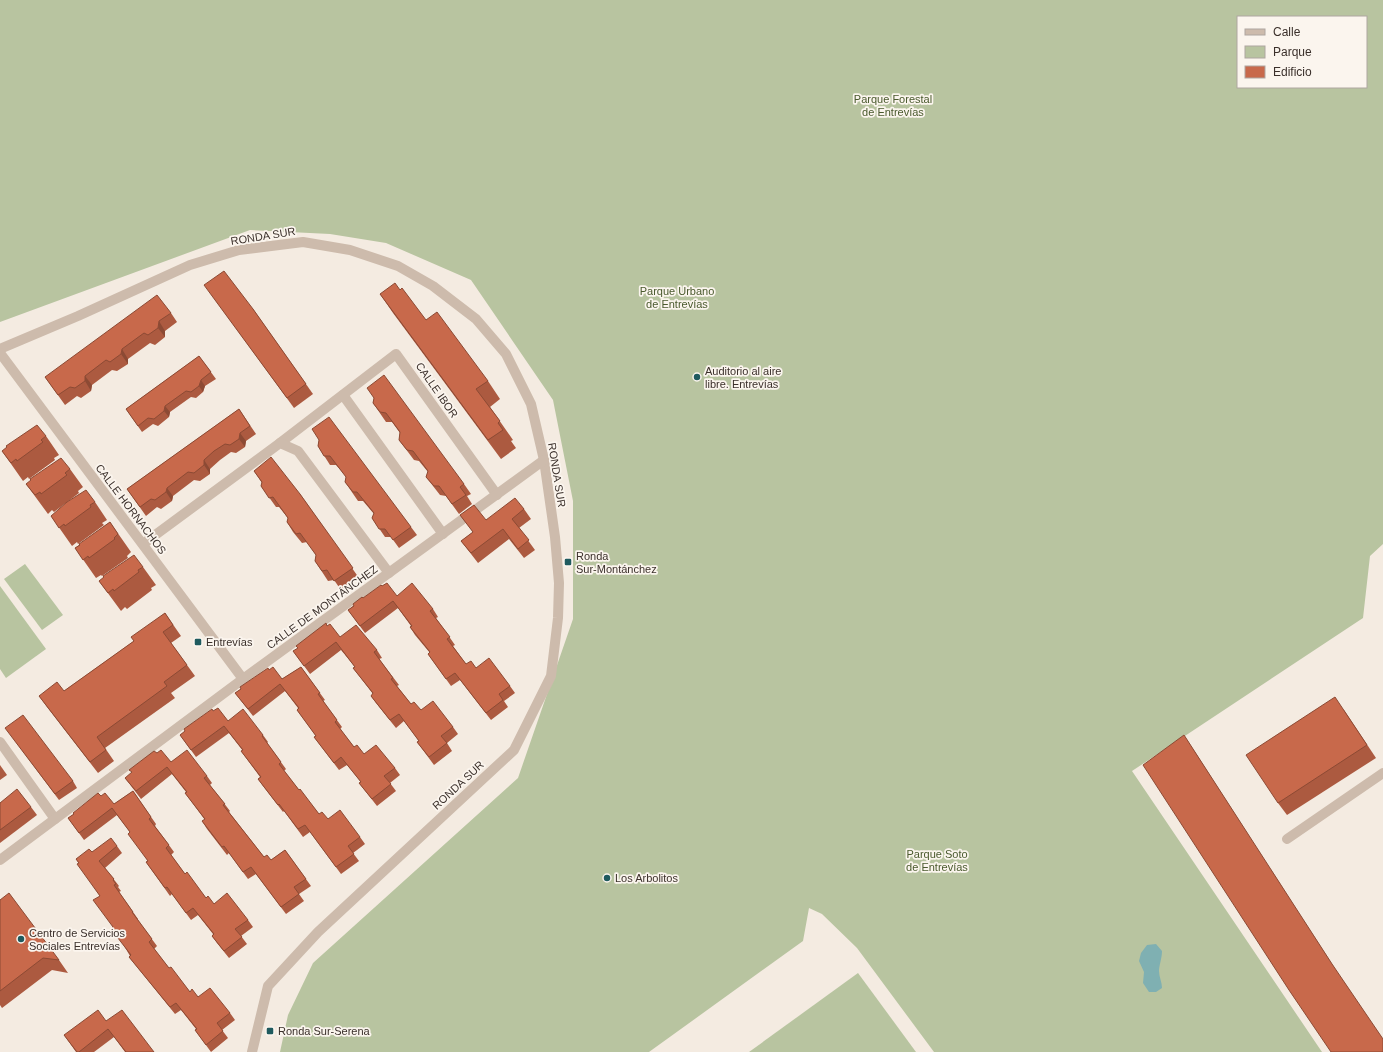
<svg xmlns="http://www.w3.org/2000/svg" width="1383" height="1052" font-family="Arial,sans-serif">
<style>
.green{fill:#b8c4a0;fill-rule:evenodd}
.water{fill:#7fb0b2}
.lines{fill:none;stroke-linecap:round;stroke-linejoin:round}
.minor{stroke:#cdbbac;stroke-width:10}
.wall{fill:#ac5a40}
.shaded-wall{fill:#8c4a34}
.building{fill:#c8694b;stroke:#8c4a34}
.poi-dot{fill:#1f5a5e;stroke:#fbf5ee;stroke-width:1.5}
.labels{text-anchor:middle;stroke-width:3.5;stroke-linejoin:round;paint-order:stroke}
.park-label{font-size:11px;fill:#4a5a2e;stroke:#fbf5ee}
.street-label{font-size:11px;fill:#3b302b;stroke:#fbf5ee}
.poi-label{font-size:11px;fill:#3b302b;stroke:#fbf5ee;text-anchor:start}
</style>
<rect width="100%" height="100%" fill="#f4ebe1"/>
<g class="green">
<path d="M0,0h1383v544l-13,12 -7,62 -231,153 190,281h-388l-77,-104 -35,-34 -13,-6 -6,33 -154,111h-369l8,-37 25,-52 205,-185 55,-159v-118l-20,-101 -82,-120 -85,-37 -56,-9 -80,-4 -250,92zM1238,17h128v70h-128z"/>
<path d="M25,564l38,51 -21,15 -38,-51z"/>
<path d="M0,586l46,63 -40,29 -6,-9z"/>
<path d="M858,973l58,79h-167z"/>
</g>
<path class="water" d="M1156,944l6,7c0,7 -3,15 -3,20 0,6 3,11 3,17l-6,4h-7l-6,-9 1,-11 -5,-11 2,-8 6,-8z"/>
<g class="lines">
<g class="minor">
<path d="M0,349l78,-33 112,-51 49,-15 64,-8 47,8 48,16 35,20 43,33 30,35 25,50 13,56 11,77 4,46 -1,35 -7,58 -37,74 -196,182 -50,54 -16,66"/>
<path d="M0,353l243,326"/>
<path d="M343,395l100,139"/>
<path d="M280,443l116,-89 101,141"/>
<path d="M143,544l137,-101 18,8 91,122"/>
<path d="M0,742l55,77"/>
<path d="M1287,839l96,-66"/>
<path d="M0,860l243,-181 301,-219"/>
</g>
</g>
<g class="wall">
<path d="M211,294l42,15 60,85 -19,14z"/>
<path d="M380,294l46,26 62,61 12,18 -10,8 23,33 -2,1 5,7 -15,11 -108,-146z"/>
<path d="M171,313l6,9 -12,9v6l-10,8 -5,-2 -22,16v5l-11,7 -5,-1 -20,15 -1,6 -10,7 -4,-2 -12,9 -20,-28z"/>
<path d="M199,356l17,23 -11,7 -2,6 -7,6 -5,-1 -21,15 -1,5 -11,9 -5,-2 -11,8 -16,-23z"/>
<path d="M374,398l90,86 7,10 -4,2 5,8 -13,10 -13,-18 -6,-1 -14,-18 2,-5 -9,-11 -5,-1 -15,-20 1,-7 -8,-11h-6l-13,-19z"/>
<path d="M239,409l17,25 -10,7 -1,6 -9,6 -5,-1 -11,8 -10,9v5l-10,7 -6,-1 -21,16 -1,5 -11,8 -4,-2 -11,9 -19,-27z"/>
<path d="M46,436l13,19 -5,3 1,2 -26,19 -1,-2 -5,4 -21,-30z"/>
<path d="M319,440l92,87 6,8 -18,13 -8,-11h-6l-13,-19 2,-4 -11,-13h-5l-13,-19 1,-5 -1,-2 -9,-10h-6l-12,-19z"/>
<path d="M70,469l13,18 -5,4 1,2 -25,19 -2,-2 -4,4 -22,-30z"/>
<path d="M254,471l46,23 59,84 -18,12 -7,-10 -6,1 -13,-20 1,-6 -9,-13 -5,1 -9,-11 -6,-10 1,-4 -9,-11h-3l-15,-21 1,-3z"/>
<path d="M95,502l12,18 -5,3 2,2 -26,19 -1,-2 -5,4 -21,-30z"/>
<path d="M524,509l7,10 -12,9 16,22 -11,8 -15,-19 -31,24 -17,-22 12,-9 -13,-17 26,5z"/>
<path d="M110,522l21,30 -4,4 1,2 -26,18 -1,-1 -5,3 -21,-30z"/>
<path d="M143,567l13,18 -5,3 1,2 -25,19 -2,-2 -4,4 -22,-30z"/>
<path d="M397,596l36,13 5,8 -2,1 19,27 -2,1 13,18 10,4 34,18 5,7 -11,8 4,6 -17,13 -31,-40 -9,6 -23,-32 2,-1 -15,-18 -5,-8 1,-1 -13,-18 -33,25 -17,-23 15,-12z"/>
<path d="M165,613l16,23 -10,7 24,33 -24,17 4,5 -70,50 9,13 -16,12 -51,-66 -8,-11 25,-5 70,-50z"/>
<path d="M340,637l37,13 5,8 -3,1 20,26 -2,1 14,18 10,6 32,17 5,7 -11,9 5,8 -18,14 -17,-23 2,-1 -15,-20 -8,7 -20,-25 -5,-7 2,-2 -20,-26 2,-1 -14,-17 -31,24 -17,-23z"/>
<path d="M301,667l24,33 -2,1 19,26 -2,2 14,18 10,7 31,14 5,7 -10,8 6,8 -19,15 -18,-23 2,-1 -14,-17 -8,5 -25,-33 2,-1 -19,-26 1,-2 -13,-17 -32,25 -18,-23 34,-23 13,9z"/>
<path d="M1344,710l32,48 -89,57 -9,-12z"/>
<path d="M213,711l15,10 35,14 5,7 -1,1 19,26 -2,2 15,19 20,24 41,23 5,7 -12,9 6,8 -18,13 -31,-42 -7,5 -19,-26 -1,1 -20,-26 -5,-7 2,-2 -19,-26h2l-14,-18 -33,24 -16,-22z"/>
<path d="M10,734l63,47 4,7 -18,12z"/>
<path d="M171,762l36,14 5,7 -2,2 20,26 -1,1 35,45 7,3 14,-10 26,36 -12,8 5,7 -18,13 -30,-40 -8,5 -19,-26 -2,2 -20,-26 -5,-8 3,-1 -20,-27 1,-1 -14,-18 -31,25 -16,-21z"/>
<path d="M0,765l7,10 -7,5z"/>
<path d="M133,791l23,33 -1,2 19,26 -3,3 14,19 21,24 8,6 34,16 5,7 -12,9 6,8 -18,14 -12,-15 -5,-7 1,-2 -15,-19 -7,5 -19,-26 -2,2 -24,-34 2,-1 -18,-29 -13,-17 -33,25 -16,-22 33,-22 13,8z"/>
<path d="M0,803l31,4 6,8 -37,28z"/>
<path d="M117,846l5,7 -17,15 14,18 -1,1 3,4 -2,1 19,27h-1l20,27 -3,3 15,19 21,24 40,21 5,7 -13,10 6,8 -17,14 -16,-22 1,-1 -15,-19 -6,4 -46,-57 1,-1 -17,-29 -13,-31 -24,-37 16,-7z"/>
<path d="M0,900l59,60 9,13 -16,-3 -50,38 -2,-3z"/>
<path d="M106,1021l48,31h-29l-11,-15 -20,15h-18l-12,-17z"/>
</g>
<g class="shaded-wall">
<path d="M159,321l6,10v6l-7,-9z"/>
<path d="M122,349l6,10v5l-7,-10z"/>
<path d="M85,376l7,9 -1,6 -6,-10z"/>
<path d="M201,380l4,6 -2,6 -4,-6z"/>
<path d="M165,406l5,6 -1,5 -5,-6z"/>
<path d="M240,433l6,8 -1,6 -6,-8z"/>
<path d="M204,460l6,9v5l-6,-9z"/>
<path d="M167,488l6,8 -1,5 -6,-9z"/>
<path d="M1184,735l8,13 148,228 -8,-12z"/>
</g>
<g class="building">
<path d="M224,271l29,38 53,75 -19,14 -83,-113z"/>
<path d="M395,283l5,7 2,-2 24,32 11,-8 51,69 -12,8 24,32 -2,2 5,7 -15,10 -108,-146z"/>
<path d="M157,295l14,18 -12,8 -1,7 -10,7 -4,-2 -22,16 -1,5 -11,8 -4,-2 -21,16v5l-10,7 -5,-1 -12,8 -13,-18z"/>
<path d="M199,356l12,16 -10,8 -2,6 -8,6 -5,-1 -21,15 -1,5 -10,8 -6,-1 -10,8 -12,-17z"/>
<path d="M384,375l80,109 -4,3 6,8 -14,9 -13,-18h-5l-8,-9 2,-6 -15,-20 -6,-1 -8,-10 1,-8 -14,-19 -6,-1 -7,-9 1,-5 -7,-10z"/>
<path d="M239,409l11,17 -10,7 -1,6 -9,6 -5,-1 -11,7 -10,9v5l-10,8 -6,-1 -21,16 -1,4 -11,8 -4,-1 -11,8 -13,-18z"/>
<path d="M329,417l82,110 -18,13 -8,-11h-6l-7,-11 2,-5 -17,-21h-4l-8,-10 1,-5 -16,-21h-6l-6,-10 1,-6 -7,-11z"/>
<path d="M37,425l9,11 -5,4 2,2 -26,19 -1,-2 -5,4 -9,-12 5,-4 -1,-1z"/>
<path d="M271,457l29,37 53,74 -19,13 -7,-11 -5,1 -7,-10 1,-6 -16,-22 -4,1 -9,-12 1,-4 -15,-21 -4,1 -8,-12 1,-4 -8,-11z"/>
<path d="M61,458l9,11 -5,4 2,2 -26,19 -1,-2 -5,3 -9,-11 5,-4 -1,-1z"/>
<path d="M86,490l9,12 -5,3 1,2 -26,19 -1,-2 -5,4 -8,-12 16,-14z"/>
<path d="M515,498l9,11 -12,10 17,21 -11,9 -15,-20 -32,24 -10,-12 12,-9 -13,-17 14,-10 12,15z"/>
<path d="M110,522l8,12 -4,4 1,1 -26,19 -1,-2 -5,4 -8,-12 5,-3 -1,-1z"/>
<path d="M134,555l9,12 -5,3 1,2 -25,19 -1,-2 -5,4 -9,-12 5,-4 -1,-1z"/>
<path d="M387,583l10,13 15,-13 21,26 -3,2 20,26 -3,2 19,25 5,-3 5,7 13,-10 21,28 -11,8 4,6 -17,13 -31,-40 -9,6 -18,-25 2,-2 -20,-25 2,-1 -19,-25 -33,25 -12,-16 6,-4 -1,-2 9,-7 1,1 18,-13 1,1z"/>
<path d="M165,613l8,12 -10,7 24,33 -23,17 3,4 -70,51 9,13 -16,12 -51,-66 18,-14 7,9 70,-50 -3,-4z"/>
<path d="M326,623l1,3 3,-2 10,13 16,-12 21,25 -3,2 19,26 -2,1 20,25 3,-2 7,8 12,-9 20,26 -12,9 6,7 -18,14 -12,-15 2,-1 -20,-27 -9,6 -19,-24 2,-3 -20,-25 2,-1 -19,-25 -32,24 -11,-15 5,-3 -2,-2z"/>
<path d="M273,667l9,12 19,-12 19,26 -2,1 19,26 -2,2 19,25 3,-2 7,9 12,-9 19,23 -11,8 7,8 -19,15 -13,-16 2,-1 -20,-25 -7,6 -20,-26 2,-1 -19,-26 2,-2 -19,-24 -32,25 -13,-16 6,-4 -1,-2 28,-19 1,2z"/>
<path d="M1335,697l32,48 -89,58 -32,-48z"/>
<path d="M218,708l10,13 15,-12 20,26 -1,1 19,26 -2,2 20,26 1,-1 19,25 3,-2 6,7 12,-9 20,27 -12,9 6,8 -18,13 -31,-42 -7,4 -19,-25 -1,1 -20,-26 3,-2 -20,-26 2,-1 -19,-24 -33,24 -11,-15 5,-4 -1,-2 28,-20 1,2z"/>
<path d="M23,715l50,66 -18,13 -50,-66z"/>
<path d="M1184,735l148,229 51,75v13h-52l-42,-62 -146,-225z"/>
<path d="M161,750l10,12 16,-12 20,26 -3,2 21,26 -2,1 41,52 3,-2 4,5 14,-10 21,29 -12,8 5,7 -18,13 -30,-40 -8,5 -19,-26 -2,1 -20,-26 3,-2 -20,-26 2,-1 -20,-25 -31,24 -11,-13 7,-6 -3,-2 25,-19 3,2z"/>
<path d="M17,789l14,18 -31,23v-27z"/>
<path d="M133,791l18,26 -2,2 20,26 -3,3 19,26 2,-2 19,26 2,-2 6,8 13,-11 21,27 -13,9 7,8 -18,14 -12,-15 2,-2 -21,-26 -7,5 -19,-26 -2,1 -19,-26 2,-1 -20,-27 2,-2 -18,-24 -33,25 -11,-15 6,-4 -1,-1 25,-20 3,3 4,-3 9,11z"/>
<path d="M111,838l6,8 -18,15 15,18 -1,1 3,4 -2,1 19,27h-1l20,27 -3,3 20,26 2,-1 19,25 2,-3 6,8 12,-9 20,25 -13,10 6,8 -17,14 -11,-15 2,-1 -21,-26 -6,4 -41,-50 2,-2 -20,-26 2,-2 -20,-27 7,-4 -23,-32 2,-1 -3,-4 13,-10 3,3z"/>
<path d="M9,893l50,67 -16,-2 -43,33v-91z"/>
<path d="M98,1010l8,11 16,-11 32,42h-28l-18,-23 -29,23h-2l-13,-17z"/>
</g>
<g class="poi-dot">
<circle cx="697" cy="377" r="4"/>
<rect x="564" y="558" width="8" height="8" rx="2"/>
<rect x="194" y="638" width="8" height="8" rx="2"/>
<circle cx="607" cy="878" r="4"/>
<circle cx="21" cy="939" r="4"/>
<rect x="266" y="1027" width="8" height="8" rx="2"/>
</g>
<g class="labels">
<g class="park-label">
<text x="893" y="103">Parque Forestal<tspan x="893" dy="13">de Entrevías</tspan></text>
<text x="677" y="295">Parque Urbano<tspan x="677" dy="13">de Entrevías</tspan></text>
<text x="937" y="858">Parque Soto<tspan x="937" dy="13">de Entrevías</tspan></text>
</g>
<g class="street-label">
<text transform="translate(263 236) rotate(-9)" y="4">RONDA SUR</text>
<text transform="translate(437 390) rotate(55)" y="4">CALLE IBOR</text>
<text transform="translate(557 475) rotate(81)" y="4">RONDA SUR</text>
<text transform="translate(131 509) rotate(53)" y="4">CALLE HORNACHOS</text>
<text transform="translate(322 607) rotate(-36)" y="4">CALLE DE MONTÁNCHEZ</text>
<text transform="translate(458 785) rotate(-43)" y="4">RONDA SUR</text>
</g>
<g class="poi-label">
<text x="705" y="375">Auditorio al aire<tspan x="705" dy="13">libre. Entrevías</tspan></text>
<text x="576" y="560">Ronda<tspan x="576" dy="13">Sur-Montánchez</tspan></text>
<text x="206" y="646">Entrevías</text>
<text x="615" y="882">Los Arbolitos</text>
<text x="29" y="937">Centro de Servicios<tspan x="29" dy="13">Sociales Entrevías</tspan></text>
<text x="278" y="1035">Ronda Sur-Serena</text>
</g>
</g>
<rect x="1237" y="16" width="130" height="72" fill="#fbf5ee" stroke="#aea6a0"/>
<rect x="1245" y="29" width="20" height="6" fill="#cdbbac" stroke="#aea6a0"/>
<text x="1273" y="36" font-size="12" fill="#3b302b">Calle</text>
<rect x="1245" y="46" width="20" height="12" fill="#b8c4a0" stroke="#aea6a0"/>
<text x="1273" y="56" font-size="12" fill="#3b302b">Parque</text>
<rect x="1245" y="66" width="20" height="12" fill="#c8694b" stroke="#aea6a0"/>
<text x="1273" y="76" font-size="12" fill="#3b302b">Edificio</text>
</svg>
